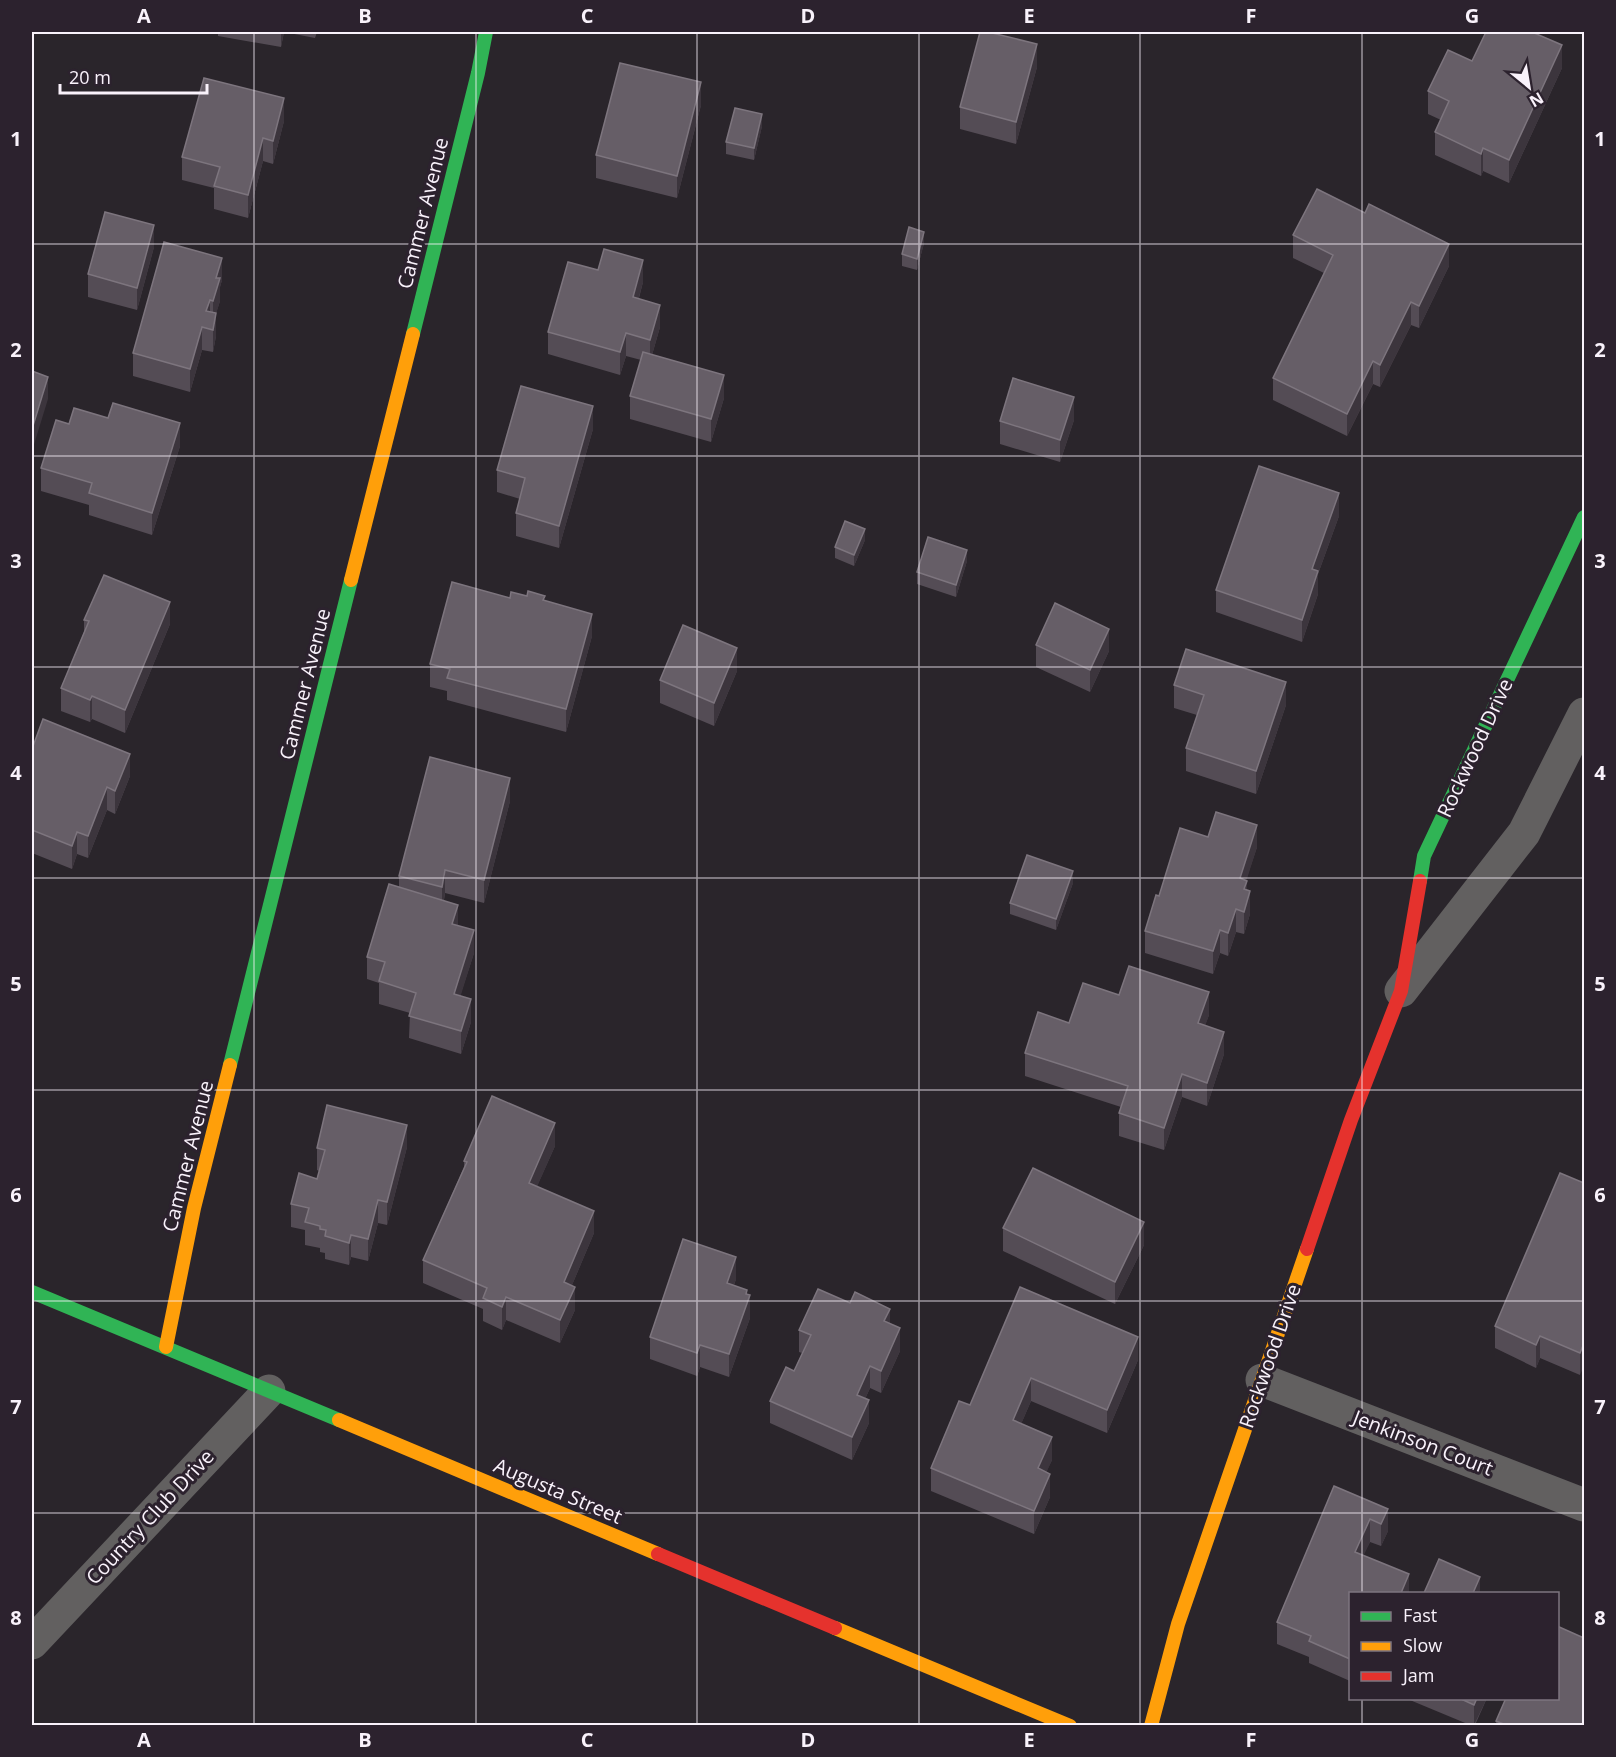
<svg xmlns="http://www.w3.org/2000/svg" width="1616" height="1757" font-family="'Open Sans',sans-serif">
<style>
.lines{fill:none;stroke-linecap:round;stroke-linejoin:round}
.street{stroke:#626060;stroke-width:33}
.fast{stroke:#30b455;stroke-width:14}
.slow{stroke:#ff9f0a;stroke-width:14}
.jam{stroke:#e5322d;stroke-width:14}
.wall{fill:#544c55}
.shaded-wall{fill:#3c353d}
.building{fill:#665e67;stroke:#7d757e;stroke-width:1.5}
.grid{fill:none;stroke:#f9f2fb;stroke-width:1.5;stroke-opacity:0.55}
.labels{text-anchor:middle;stroke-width:6;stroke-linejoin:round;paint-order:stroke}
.street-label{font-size:20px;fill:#f9f2fb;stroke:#2c222e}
.neatline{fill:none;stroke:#f9f2fb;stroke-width:2}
.grid-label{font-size:20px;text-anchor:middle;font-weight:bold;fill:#f9f2fb}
</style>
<rect width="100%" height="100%" fill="#2a252b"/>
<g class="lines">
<g class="street">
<path d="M1401,991l123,-158 60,-119"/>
<path d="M1262,1380l322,125"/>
<path d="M32,1643l237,-252"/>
</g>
<g class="fast">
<path d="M413,334l65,-261 8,-41"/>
<path d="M1420,881l4,-25 160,-339"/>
<path d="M230,1065l121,-485"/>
<path d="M32,1292l307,128"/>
</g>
<g class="slow">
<path d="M351,580l62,-246"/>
<path d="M166,1347l28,-139 36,-143"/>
<path d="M339,1420l319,134"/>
<path d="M835,1628l235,98"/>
<path d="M1151,1726l27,-102 129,-375"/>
</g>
<g class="jam">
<path d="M1307,1249l44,-129 50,-129 19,-110"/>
<path d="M658,1554l177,74"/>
</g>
</g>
<g class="wall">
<path d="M218,32h99l-2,6 -31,-6 -3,15 -63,-11z"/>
<path d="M1472,61l90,7 -53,115 -26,-12 -2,5 -46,-21v-23l6,-12 -13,-6v-23z"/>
<path d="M1037,67l-21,77 -56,-15v-22z"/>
<path d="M701,105l-24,93 -81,-20v-23z"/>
<path d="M284,121l-11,43 -10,-3 -15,57 -34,-9v-21l-32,-8v-23z"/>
<path d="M762,126l-8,34 -28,-6v-12z"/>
<path d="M1293,235l156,31 -30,62 -8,-3 -31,62 -7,-3 -26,52 -74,-36v-22l51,-105 -31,-15z"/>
<path d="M924,243l-7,27 -15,-4v-12z"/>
<path d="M154,247l-17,63 -49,-13v-23z"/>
<path d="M222,280l-2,7v14l-4,12v23l-3,16 -11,-2 -12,42 -57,-16v-23z"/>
<path d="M643,282l-4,16 21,29 -8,28 72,43 -13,44 -81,-23v-23l11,-36 -15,-4 -6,19 -72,-21v-22z"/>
<path d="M1074,420l-14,42 -60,-18v-23z"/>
<path d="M69,424l111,22 -28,89 -63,-20v-10l-48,-14v-23z"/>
<path d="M593,429l-34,119 -43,-12v-23l4,-14 -23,-7v-22z"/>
<path d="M1339,516l-21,58v20l-16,48 -86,-30v-22z"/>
<path d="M865,540l-11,26 -19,-8v-11z"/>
<path d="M967,561l-11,36 -39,-13v-12z"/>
<path d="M510,598l35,3 47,35 -26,96 -119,-32v-9l-17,-4v-23z"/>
<path d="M84,620l86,4 -45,109 -33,-14 -2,3 -29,-11v-23l23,-56z"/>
<path d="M1036,645l73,6 -19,41 -54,-25z"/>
<path d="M737,671l-23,55 -54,-23v-23z"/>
<path d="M1174,685l112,20 -30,89 -70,-23v-23l11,-33 -23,-7z"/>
<path d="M32,749l98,27 -15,38 -8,-4 -19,48 -11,-4 -5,15 -40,-16z"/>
<path d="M510,801l-26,102 -39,-10 -1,7 30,53 -14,43 11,26 -10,32 -52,-16 1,-25 -31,-9v-21l-12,-4v-22l32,-70v-11z"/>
<path d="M1257,847l-11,33 4,34 -6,20 -8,-2 -8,24 -8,-3 -7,21 -68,-21v-22l14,-35z"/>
<path d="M1073,883l-17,47 -46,-16v-11z"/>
<path d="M1119,995l90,20 -4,10 19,29 -17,52 -25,-9 -18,53 -45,-14v-23l2,-6 -96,-31v-23l44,-30z"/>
<path d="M555,1146l-18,40 57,47 -22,52 3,25 -15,33 -54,-23 -4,10 -19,-9v-12l-60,-26v-23l41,-93v-6z"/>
<path d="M407,1147l-20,78 -9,-2 -10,38 -17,-4 -2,8 -24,-6v-6l-5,-1v-4l-15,-3v-15l-14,-3v-23l26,-25 2,-8 -2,-1v-22z"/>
<path d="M1584,1183l-4,192 -40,-17 -4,10 -41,-20v-22z"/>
<path d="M1003,1228l141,17 -29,59 -112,-53z"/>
<path d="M736,1279l-2,6 13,9 3,24 -21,59 -29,-10 -3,9 -47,-17v-22z"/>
<path d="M1020,1287l118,73 -31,73 -76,-32 -10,23 31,36 -6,12 4,25 -16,37 -103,-43v-23l39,-63z"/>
<path d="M890,1324l10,27 -19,42 -11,-5 -5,11 4,24 -17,37 -82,-37v-22l24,-30 8,-18 -3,-1v-22z"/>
<path d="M1334,1486l54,23v22l-7,15 -11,-4 -7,13 46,38h-59v88l-41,-18v-6l-32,-13v-22z"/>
<path d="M1405,1698h82l-12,27h-5z"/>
<path d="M1496,1721l88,4h-88z"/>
</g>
<g class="shaded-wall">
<path d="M281,32h3l-3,15z"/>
<path d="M1037,44v23l-21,77v-22z"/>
<path d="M1562,45v23l-53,115v-23z"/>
<path d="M701,82v23l-24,93v-22z"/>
<path d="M284,98v23l-11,43v-23z"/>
<path d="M762,114v12l-8,34v-12z"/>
<path d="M263,138v23l-15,57v-23z"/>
<path d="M1483,148v23l-2,5v-22z"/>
<path d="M154,225v22l-17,63v-22z"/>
<path d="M924,232v11l-7,27v-11z"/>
<path d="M1449,244v22l-30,62v-22z"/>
<path d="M222,258v22l-2,7v14l-7,23v-23l3,-23z"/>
<path d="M643,260v22l-10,37v-22z"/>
<path d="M210,300v23l-4,-12z"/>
<path d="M1411,302v23l-31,62v-22z"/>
<path d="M660,305v22l-10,35v-22z"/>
<path d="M216,313v23l-3,16v-22z"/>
<path d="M202,327v23l-12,42v-23z"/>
<path d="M626,333v23l-6,19v-23z"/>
<path d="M1373,361v23l-26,52v-22z"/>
<path d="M724,375v23l-13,44v-23z"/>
<path d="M48,377v22l-16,52v-22z"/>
<path d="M1074,397v23l-14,42v-22z"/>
<path d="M593,406v23l-34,119v-22z"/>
<path d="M180,423v23l-28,89v-22z"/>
<path d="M1339,493v23l-21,58v20l-16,48v-22l10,-51z"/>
<path d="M865,529v11l-11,26v-11z"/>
<path d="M967,550v11l-11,36v-12z"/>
<path d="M170,602v22l-45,109v-23z"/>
<path d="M592,614v22l-26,96v-23z"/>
<path d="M1109,629v22l-19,41v-22z"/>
<path d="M737,648v23l-23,55v-23z"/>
<path d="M1286,682v23l-30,89v-23z"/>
<path d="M92,696v23l-2,3v-22z"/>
<path d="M130,754v22l-15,38v-23z"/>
<path d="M510,778v23l-26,102v-23z"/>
<path d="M107,787v23l-19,48v-22z"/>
<path d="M1257,825v22l-17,54v-23z"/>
<path d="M77,832v22l-5,15v-23z"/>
<path d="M445,870v23l-3,16v-22z"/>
<path d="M1073,871v12l-17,47v-11z"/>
<path d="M1247,881v20l3,-10v23l-6,20v-45z"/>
<path d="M458,905v22l-6,-3z"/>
<path d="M1236,909v23l-8,24v-23z"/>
<path d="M474,930v23l-20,64v-23z"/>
<path d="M1220,930v23l-7,21v-23z"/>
<path d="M1209,992v23l-11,31v-23z"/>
<path d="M471,999v23l-10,32v-23z"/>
<path d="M1224,1032v22l-17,52v-23z"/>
<path d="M1182,1074v23l-18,53v-22z"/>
<path d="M555,1123v23l-26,59v-22z"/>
<path d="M407,1125v22l-20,78v-23z"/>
<path d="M378,1200v23l-10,38v-22z"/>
<path d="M594,1211v22l-30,71v-22z"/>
<path d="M1144,1222v23l-29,59v-22z"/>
<path d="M351,1235v22l-2,8v-22z"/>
<path d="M736,1257v22l-9,26v-22z"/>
<path d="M575,1287v23l-15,33v-23z"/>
<path d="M747,1290v13l3,-8v23l-21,59v-23z"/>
<path d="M506,1297v23l-4,10v-23z"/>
<path d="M890,1309v22l-6,-10z"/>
<path d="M900,1328v23l-19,42v-22z"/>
<path d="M1540,1336v22l-4,10v-23z"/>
<path d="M1138,1337v23l-31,73v-23z"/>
<path d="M1584,1343v23l-4,9v-22z"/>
<path d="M700,1345v22l-3,9v-23z"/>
<path d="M870,1366v22l-13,29v-22z"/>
<path d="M1031,1378v23l-18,42v-23z"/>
<path d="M869,1400v23l-17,37v-23z"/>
<path d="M1052,1437v23l-14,31v-23z"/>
<path d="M1050,1474v23l-16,37v-23z"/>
<path d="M1388,1509v22l-7,15v-22z"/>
<path d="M1370,1519v23l-15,32v-22z"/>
<path d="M1409,1574v19h-8z"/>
<path d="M1480,1577v16h-7z"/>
<path d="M1477,1698h10l-13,27v-20z"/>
</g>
<g class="building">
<path d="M980,32h8l49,12 -21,78 -56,-15z"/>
<path d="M1486,32h46l30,13 -53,115 -26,-12 -2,6 -46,-22 14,-31 -21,-10 20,-41 24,11z"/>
<path d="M620,63l81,19 -24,94 -81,-21z"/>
<path d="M204,78l80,20 -11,43 -10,-3 -15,57 -34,-9 6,-19 -38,-10z"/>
<path d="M735,108l27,6 -8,34 -28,-6z"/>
<path d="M1317,189l48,24 4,-9 80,40 -30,62 -8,-4 -31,63 -7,-4 -26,53 -74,-36 60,-123 -40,-20z"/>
<path d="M105,212l49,13 -17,63 -49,-14z"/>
<path d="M909,227l15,5 -7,27 -15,-5z"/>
<path d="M164,242l58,16 -6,20h4l-7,23 -3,-1 -4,11 10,2 -3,17 -11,-3 -12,42 -57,-16z"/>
<path d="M604,249l39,11 -10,37 27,8 -10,35 -24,-7 -6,19 -72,-20 20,-70 30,8z"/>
<path d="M643,352l81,23 -13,44 -81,-23z"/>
<path d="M32,371l16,6 -16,52z"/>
<path d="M1013,378l61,19 -14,43 -60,-19z"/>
<path d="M521,386l72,20 -34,120 -43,-13 9,-35 -28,-8z"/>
<path d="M113,403l67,20 -28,90 -63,-20 3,-10 -51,-15 15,-48 13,4 5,-16 34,10z"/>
<path d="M1259,466l80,27 -27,76 6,2 -16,49 -86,-30z"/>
<path d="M845,521l20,8 -11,26 -19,-8z"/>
<path d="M928,537l39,13 -11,35 -39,-13z"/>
<path d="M104,575l66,27 -45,108 -33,-14 -2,4 -29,-12 28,-67 -5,-1z"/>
<path d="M452,582l58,16 1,-6 16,4 1,-5 17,5 -2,4 49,14 -26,95 -119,-31 3,-9 -20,-5z"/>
<path d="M1055,603l54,26 -19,41 -54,-25z"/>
<path d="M683,625l54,23 -23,55 -54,-23z"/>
<path d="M1186,649l100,33 -30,89 -70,-23 18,-53 -30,-10z"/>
<path d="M43,719l87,35 -15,37 -8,-4 -19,49 -11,-4 -5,14 -40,-16v-81z"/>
<path d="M430,757l80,21 -26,102 -39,-10 -3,17 -43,-11z"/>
<path d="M1216,812l41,13 -17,53 7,3 -3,8 6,2 -6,21 -8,-3 -8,24 -8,-3 -7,21 -68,-20 11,-36 3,1 21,-68 28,9z"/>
<path d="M1027,855l46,16 -17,48 -46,-16z"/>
<path d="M389,884l69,21 -6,19 22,6 -20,64 17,5 -10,32 -52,-15 7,-23 -37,-12 6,-19 -18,-5z"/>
<path d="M1129,966l80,26 -11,31 26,9 -17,51 -25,-9 -18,54 -45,-15 9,-27 -103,-33 13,-41 31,11 14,-40 36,12z"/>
<path d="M492,1096l63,27 -26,60 65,28 -30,71 11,5 -15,33 -54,-23 -4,10 -19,-9 4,-10 -64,-28 44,-98 -3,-1z"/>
<path d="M327,1105l80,20 -20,77 -9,-2 -10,39 -17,-4 -2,8 -24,-7 1,-6 -6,-1v-3l-15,-4 4,-14 -18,-4 8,-31 18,6 8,-29 -8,-2z"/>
<path d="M1033,1168l111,54 -29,60 -112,-54z"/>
<path d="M1560,1173l24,10v160l-4,10 -40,-17 -4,9 -41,-19z"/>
<path d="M683,1239l53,18 -9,26 20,7 -1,4 4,1 -21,59 -29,-9 -3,8 -47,-16z"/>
<path d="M1020,1287l118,50 -31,73 -76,-32 -18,42 39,17 -14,31 12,6 -16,37 -103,-43 28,-67 11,4z"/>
<path d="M818,1289l32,14 5,-11 35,17 -6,12 16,7 -19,43 -11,-5 -13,29 12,5 -17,37 -82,-36 16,-34 8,4 17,-36 -12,-5z"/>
<path d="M1334,1486l54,23 -7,15 -11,-5 -15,33 54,22 -8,19h-51v66l-41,-18 2,-5 -34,-14z"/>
<path d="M1439,1559l41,18 -7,16h-49z"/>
<path d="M1557,1626l27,12v87h-78l-10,-4 10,-23h51z"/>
<path d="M1459,1698h18l-3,7z"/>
</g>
<path class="grid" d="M254,32v1694M476,32v1694M697,32v1694M919,32v1694M1140,32v1694M1362,32v1562M32,244h1552M32,456h1552M32,667h1552M32,878h1552M32,1090h1552M32,1301h1552M32,1513h1552M1362,1698v28"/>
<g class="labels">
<g class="street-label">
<text transform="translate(423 213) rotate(-76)" y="7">Cammer Avenue</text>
<text transform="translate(305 684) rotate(-76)" y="7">Cammer Avenue</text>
<text transform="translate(1475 748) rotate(-65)" y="7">Rockwood Drive</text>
<text transform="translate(188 1156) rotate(-76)" y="7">Cammer Avenue</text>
<text transform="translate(1270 1356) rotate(-71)" y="7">Rockwood Drive</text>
<text transform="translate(1423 1443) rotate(21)" y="7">Jenkinson Court</text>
<text transform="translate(558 1491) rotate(23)" y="7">Augusta Street</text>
<text transform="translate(150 1517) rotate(-47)" y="7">Country Club Drive</text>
</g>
</g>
<rect width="1616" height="1757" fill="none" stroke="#2c222e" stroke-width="66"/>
<rect x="1349" y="1592" width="210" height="108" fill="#2c222e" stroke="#7e7580" stroke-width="1.5"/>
<rect x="1361" y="1612" width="30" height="9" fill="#30b455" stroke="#7e7580" stroke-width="1.5"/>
<text x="1403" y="1622" font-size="18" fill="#f9f2fb">Fast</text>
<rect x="1361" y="1642" width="30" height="9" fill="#ff9f0a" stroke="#7e7580" stroke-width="1.5"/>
<text x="1403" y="1652" font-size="18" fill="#f9f2fb">Slow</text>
<rect x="1361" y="1672" width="30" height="9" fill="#e5322d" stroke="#7e7580" stroke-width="1.5"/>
<text x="1403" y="1682" font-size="18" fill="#f9f2fb">Jam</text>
<g transform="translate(1529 87) rotate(150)" stroke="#2c222e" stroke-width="4.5" paint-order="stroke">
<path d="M0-4.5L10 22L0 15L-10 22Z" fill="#f9f2fb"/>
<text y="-9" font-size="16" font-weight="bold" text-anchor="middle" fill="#f9f2fb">N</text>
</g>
<path d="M60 84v9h147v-9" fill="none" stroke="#f9f2fb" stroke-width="3"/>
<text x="69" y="84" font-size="18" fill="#f9f2fb" stroke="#2c222e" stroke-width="4.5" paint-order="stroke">20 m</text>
<rect x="33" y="33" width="1550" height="1691" class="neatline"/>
<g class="grid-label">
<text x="144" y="23">A</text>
<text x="365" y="23">B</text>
<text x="587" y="23">C</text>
<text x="808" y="23">D</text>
<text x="1029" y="23">E</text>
<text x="1251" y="23">F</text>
<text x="1472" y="23">G</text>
<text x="16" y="146">1</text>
<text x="1600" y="146">1</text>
<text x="16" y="357">2</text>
<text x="1600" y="357">2</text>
<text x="16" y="568">3</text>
<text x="1600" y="568">3</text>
<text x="16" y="780">4</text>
<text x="1600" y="780">4</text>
<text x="16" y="991">5</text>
<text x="1600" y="991">5</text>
<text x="16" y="1202">6</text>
<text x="1600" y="1202">6</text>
<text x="16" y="1414">7</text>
<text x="1600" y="1414">7</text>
<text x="16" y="1625">8</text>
<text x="1600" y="1625">8</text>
<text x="144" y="1747">A</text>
<text x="365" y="1747">B</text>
<text x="587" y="1747">C</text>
<text x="808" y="1747">D</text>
<text x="1029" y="1747">E</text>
<text x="1251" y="1747">F</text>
<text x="1472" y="1747">G</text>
</g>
</svg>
